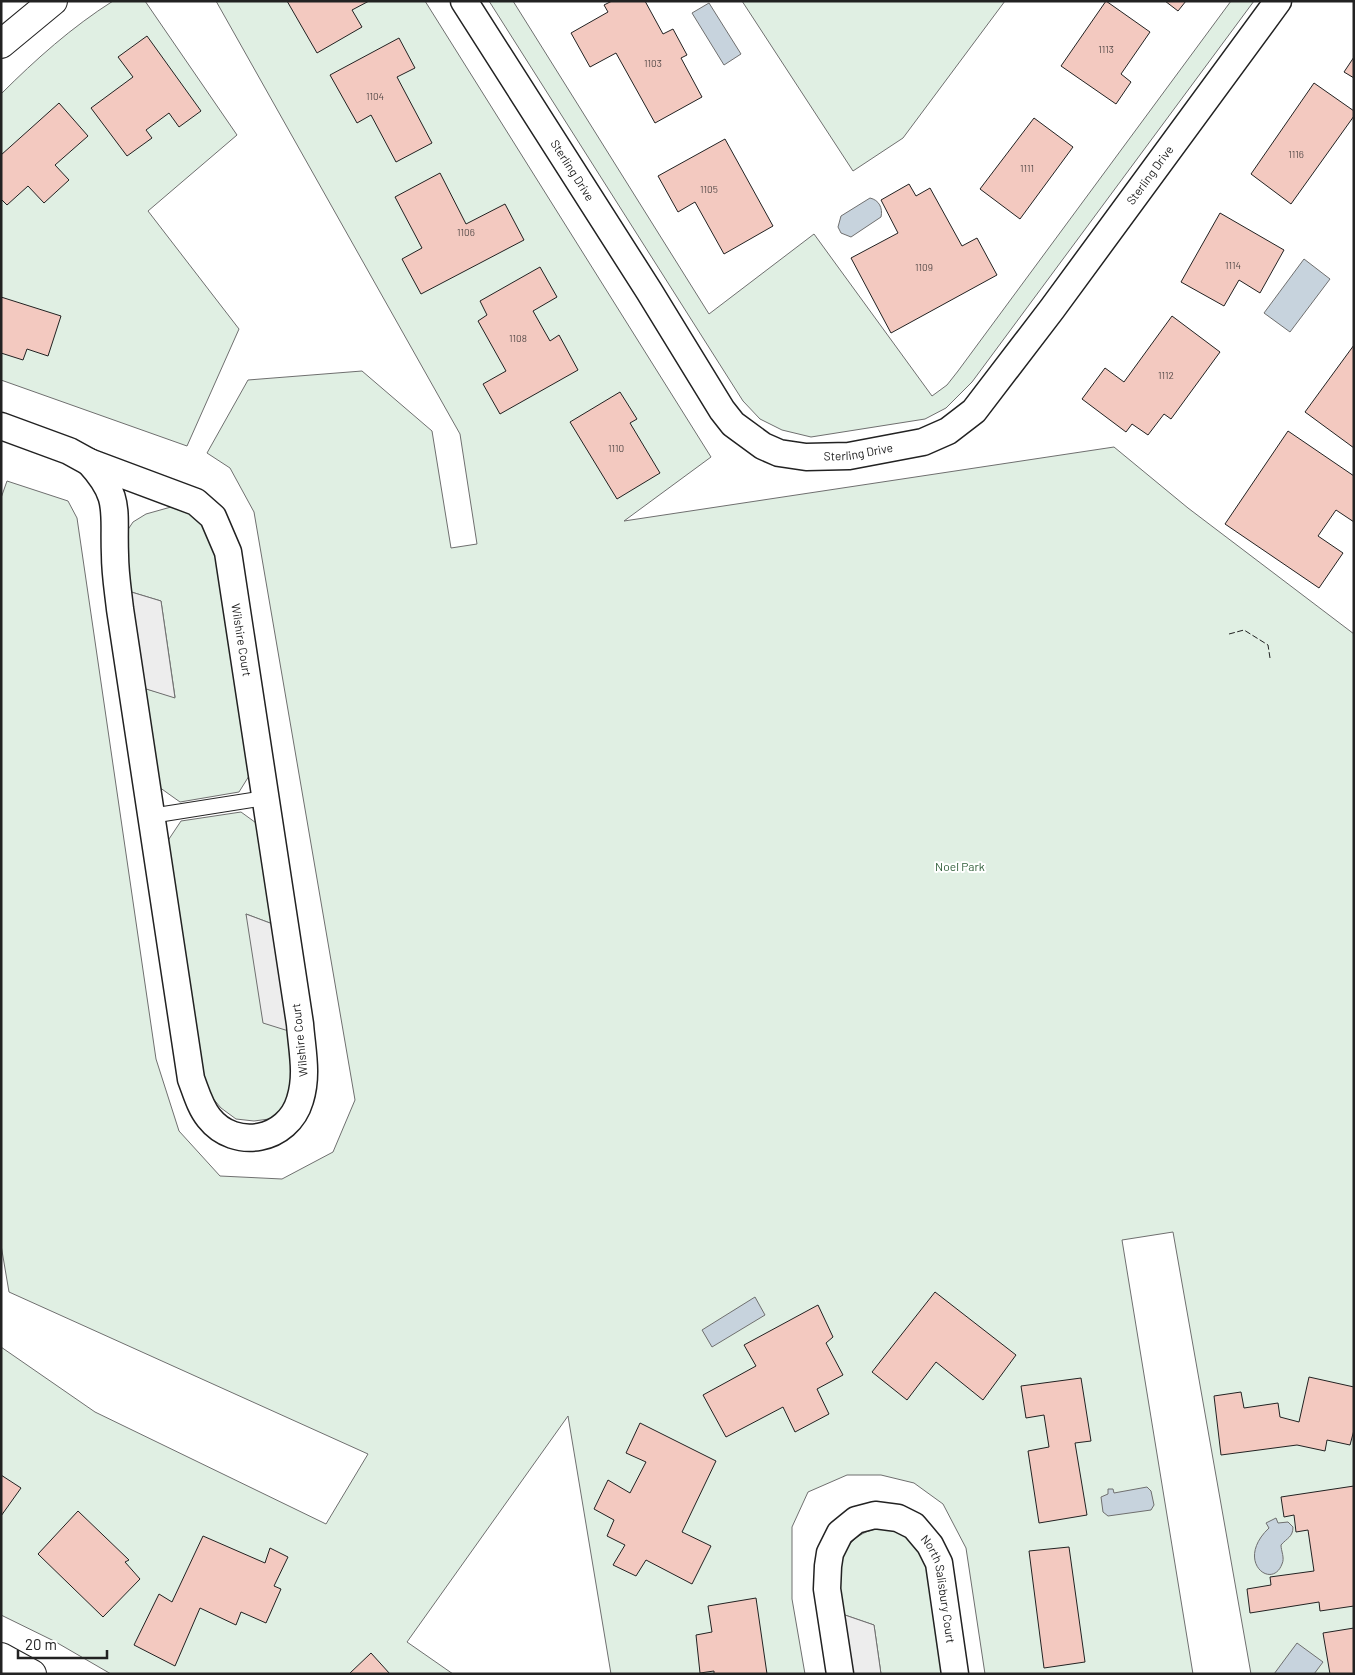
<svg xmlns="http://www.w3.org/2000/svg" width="1355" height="1675" font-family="Barlow,sans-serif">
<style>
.green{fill:#e0efe3;stroke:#6f6f6f}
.parking{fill:#ededed;stroke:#6f6f6f}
.water{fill:#c7d3dd;stroke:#6f6f6f}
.building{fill:#f3c9c0;stroke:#222}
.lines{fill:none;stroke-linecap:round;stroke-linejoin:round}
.service-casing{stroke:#222;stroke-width:16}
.minor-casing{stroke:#222;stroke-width:29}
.tertiary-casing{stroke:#222;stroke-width:30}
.service{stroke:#fff;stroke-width:14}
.minor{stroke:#fff;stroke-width:26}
.tertiary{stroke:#fff;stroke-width:28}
.fence{stroke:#222;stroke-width:1;stroke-dasharray:6 2.5;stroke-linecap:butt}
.labels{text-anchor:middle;stroke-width:4;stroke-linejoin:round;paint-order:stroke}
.number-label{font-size:10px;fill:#564c4a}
.street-label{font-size:12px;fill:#222;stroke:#fff}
.park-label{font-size:12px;fill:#2f5e38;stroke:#fff}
</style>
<rect width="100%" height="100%" fill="#fff"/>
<g class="green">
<path d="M113,1h32l92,134 -89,76 91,118 -52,117 -186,-66v-286c35,-35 71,-67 112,-93z"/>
<path d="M216,1h209l286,456 -87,64 490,-74 74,61 166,126v1040h-103l-78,-442 -51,8 71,434h-208l-19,-126 -23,-44 -29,-21 -33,-8h-34l-39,17 -16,35v72l13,75h-194l-43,-258 -161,226 46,32h-342l-57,-33 -53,-26v-268l94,65 231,112 42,-70 -359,-162 -8,-47v-747l6,-17 61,20 9,17 79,541 23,72 41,45 62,3 51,-27 22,-52 -101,-588 -24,-44 -23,-15 41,-73 114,-9 70,60 19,117 26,-4 -17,-110z"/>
<path d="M489,1h24l196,313 105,-80 118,162 15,-11 11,-14 273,-370h23l-282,381 -26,26 -21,11 -114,18 -29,-7 -22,-11 -17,-18z"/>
<path d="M742,1h263l-102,137 -50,33z"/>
<path d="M171,507l21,5 22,25 40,231 -15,24 -59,10 -21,-15 -16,-99 32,9 -14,-96 -33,-10 -3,-57 8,-12 13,-8z"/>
<path d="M241,812l22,16 15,98 -32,-12 49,119 2,32 -10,37 -8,11 -10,6 -15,2 -18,-2 -15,-11 -11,-13 -6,-20 -37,-233 14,-21z"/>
<path d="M880,1528l17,1 16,10 13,16 22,119h-67l-7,-49 -32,-11c-3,-26 -8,-65 20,-80 5,-3 13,-5 18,-6z"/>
</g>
<g class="parking">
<path d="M128,591l33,10 14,97 -32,-10z"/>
<path d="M246,914l32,12 17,107 -32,-10z"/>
<path d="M842,1614l32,11 7,49h-30z"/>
</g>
<g class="water">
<path d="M709,3l32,51 -17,11 -32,-52z"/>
<path d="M870,198c9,2 13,10 11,19l-30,20 -10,-4 -3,-6 3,-11z"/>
<path d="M1304,259l26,20 -40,53 -26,-19z"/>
<path d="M755,1297l10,18 -53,32 -10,-17z"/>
<path d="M1147,1487l4,4 3,14 -3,5 -43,6 -5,-4 -2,-15 7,-3v-5h5l1,4z"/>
<path d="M1276,1518l2,5 10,-1 5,5c0,10 -6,11 -12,18 0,6 4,13 1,19 -10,27 -48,-3 -13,-36l-3,-5z"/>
<path d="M1297,1643l26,19 -9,12h-40z"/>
</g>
<g class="building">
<path d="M287,1h82l-17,9 10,17 -45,26z"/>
<path d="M612,1h33l18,33 10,-5 14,26 -6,3 21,39 -47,26 -39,-70 -26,14 -19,-34 37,-21 -4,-7z"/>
<path d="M1106,1l44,31 -29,42 10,8 -15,22 -55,-38z"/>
<path d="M1165,1h21l-8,10z"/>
<path d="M147,36l54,75 -22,16 -10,-14 -23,17 6,8 -25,18 -36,-48 42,-31 -15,-20z"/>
<path d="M399,38l16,30 -18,9 35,66 -36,19 -25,-47 -14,8 -27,-48z"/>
<path d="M1354,57v21l-10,-6z"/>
<path d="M1314,83l40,28v5l-63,88 -40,-30z"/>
<path d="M59,103l29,33 -33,29 14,15 -25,23 -16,-17 -21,19 -6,-6v-44z"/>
<path d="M1034,118l39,29 -53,72 -40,-30z"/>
<path d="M725,139l48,87 -49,28 -29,-52 -17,10 -20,-36z"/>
<path d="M440,173l26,51 39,-20 19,36 -103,54 -19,-35 20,-11 -27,-51z"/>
<path d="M909,184l7,12 14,-8 32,58 15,-8 20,37 -106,58 -40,-75 47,-25 -17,-33z"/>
<path d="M1220,213l64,37 -24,43 -21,-13 -15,26 -43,-24z"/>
<path d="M540,267l17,30 -24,14 17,30 9,-6 19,35 -78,44 -17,-30 23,-13 -28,-50 9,-6 -7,-14z"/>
<path d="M1,297l60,19 -13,40 -21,-7 -4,11 -22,-7z"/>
<path d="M1172,316l48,36 -49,67 -7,-5 -16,21 -16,-11 -6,8 -44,-33 23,-31 19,14z"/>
<path d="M1354,345v103l-49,-36z"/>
<path d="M620,392l17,27 -7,4 30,50 -43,26 -47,-77z"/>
<path d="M1288,431l66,45v46l-18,-12 -18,26 25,17 -24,35 -94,-64z"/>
<path d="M935,1292l81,63 -33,45 -47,-38 -29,38 -35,-28z"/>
<path d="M818,1305l15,32 -7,6 17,32 -26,14 12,25 -34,18 -12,-25 -57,30 -23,-42 53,-29 -12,-21z"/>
<path d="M1309,1377l45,10v43l-4,15 -23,-5 -2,11 -28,-6 -76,10 -7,-59 27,-4 3,16 34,-5 2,14 19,5z"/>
<path d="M1081,1378l10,63 -16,2 12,72 -48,8 -11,-72 21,-4 -5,-32 -18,3 -5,-32z"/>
<path d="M640,1423l76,38 -34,71 29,14 -19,38 -46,-24 -10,16 -23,-11 12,-20 -18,-9 7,-16 -20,-11 14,-29 22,13 16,-31 -20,-9z"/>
<path d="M1,1475l20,13 -20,28z"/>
<path d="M1354,1486v120l-34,5 -1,-9 -69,11 -3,-24 24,-4 -1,-8 44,-6 -6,-41 -12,2 -2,-17 -10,2 -3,-20z"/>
<path d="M78,1511l51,49 -4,2 15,17 -37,38 -65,-63z"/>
<path d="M203,1536l62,27 5,-15 18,9 -14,29 7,3 -15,34 -25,-11 -5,13 -36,-17 -25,58 -41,-21 25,-51 13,8z"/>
<path d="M1069,1547l16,115 -41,6 -15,-117z"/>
<path d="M756,1598l11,76h-53v-3l-14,2 -4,-38 16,-3 -4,-26z"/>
<path d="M1354,1628v46h-24l-7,-41z"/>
<path d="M371,1653l19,21h-41z"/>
</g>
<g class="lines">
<defs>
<path id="service" d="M151,816l114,-18"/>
<g id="minor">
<path id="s1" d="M464,1l185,290 73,119 11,14 30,22 16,7 27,4 43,-1 74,-14 25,-11 26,-20 78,-102 226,-308"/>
<path d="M1,426l68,25 20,11"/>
<path d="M89,462l107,40 17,15 15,35 72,472c2,26 8,51 0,76 -12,41 -65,51 -91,18 -9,-11 -13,-26 -18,-39l-71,-470c-2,-18 -5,-36 -5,-54 -2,-44 7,-57 -26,-93z"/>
<path id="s2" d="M840,1674l-13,-85 1,-23 2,-13 10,-20 16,-13 19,-5 23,3 16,8 16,19 9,18 16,111"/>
</g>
<g id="tertiary">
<path d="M1,44l52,-43"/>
<path d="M1,1657l31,17"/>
</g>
</defs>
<use href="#service" class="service-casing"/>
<use href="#minor" class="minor-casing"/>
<use href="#tertiary" class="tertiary-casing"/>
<use href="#service" class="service"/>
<use href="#minor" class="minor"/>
<use href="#tertiary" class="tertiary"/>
<path class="fence" d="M1229,634l15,-4 24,15 2,13"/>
</g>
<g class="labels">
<g class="number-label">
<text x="1106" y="53">1113</text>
<text x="653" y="67">1103</text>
<text x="375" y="100">1104</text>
<text x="1296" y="158">1116</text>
<text x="1027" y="172">1111</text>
<text x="709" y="193">1105</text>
<text x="466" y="236">1106</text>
<text x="1233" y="269">1114</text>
<text x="924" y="271">1109</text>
<text x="518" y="342">1108</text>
<text x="1166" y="379">1112</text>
<text x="616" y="452">1110</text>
</g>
<g class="street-label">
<text dy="4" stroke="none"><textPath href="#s1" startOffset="201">Sterling Drive</textPath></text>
<text dy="4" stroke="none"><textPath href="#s1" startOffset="1056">Sterling Drive</textPath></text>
<text dy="4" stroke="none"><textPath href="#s1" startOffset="636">Sterling Drive</textPath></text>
<text transform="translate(241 640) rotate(81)" y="4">Wilshire Court</text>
<text transform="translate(300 1040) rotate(-96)" y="4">Wilshire Court</text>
<text dy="4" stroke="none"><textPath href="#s2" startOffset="296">North Salisbury Court</textPath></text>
</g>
<g class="park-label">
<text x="960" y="871">Noel Park</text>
</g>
</g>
<rect width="1355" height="1675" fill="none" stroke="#222222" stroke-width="5"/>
<path d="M18 1650v8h89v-8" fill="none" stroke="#222222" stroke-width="2.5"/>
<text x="25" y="1650" font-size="15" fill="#222222" stroke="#ffffff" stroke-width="4" paint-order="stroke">20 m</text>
</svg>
